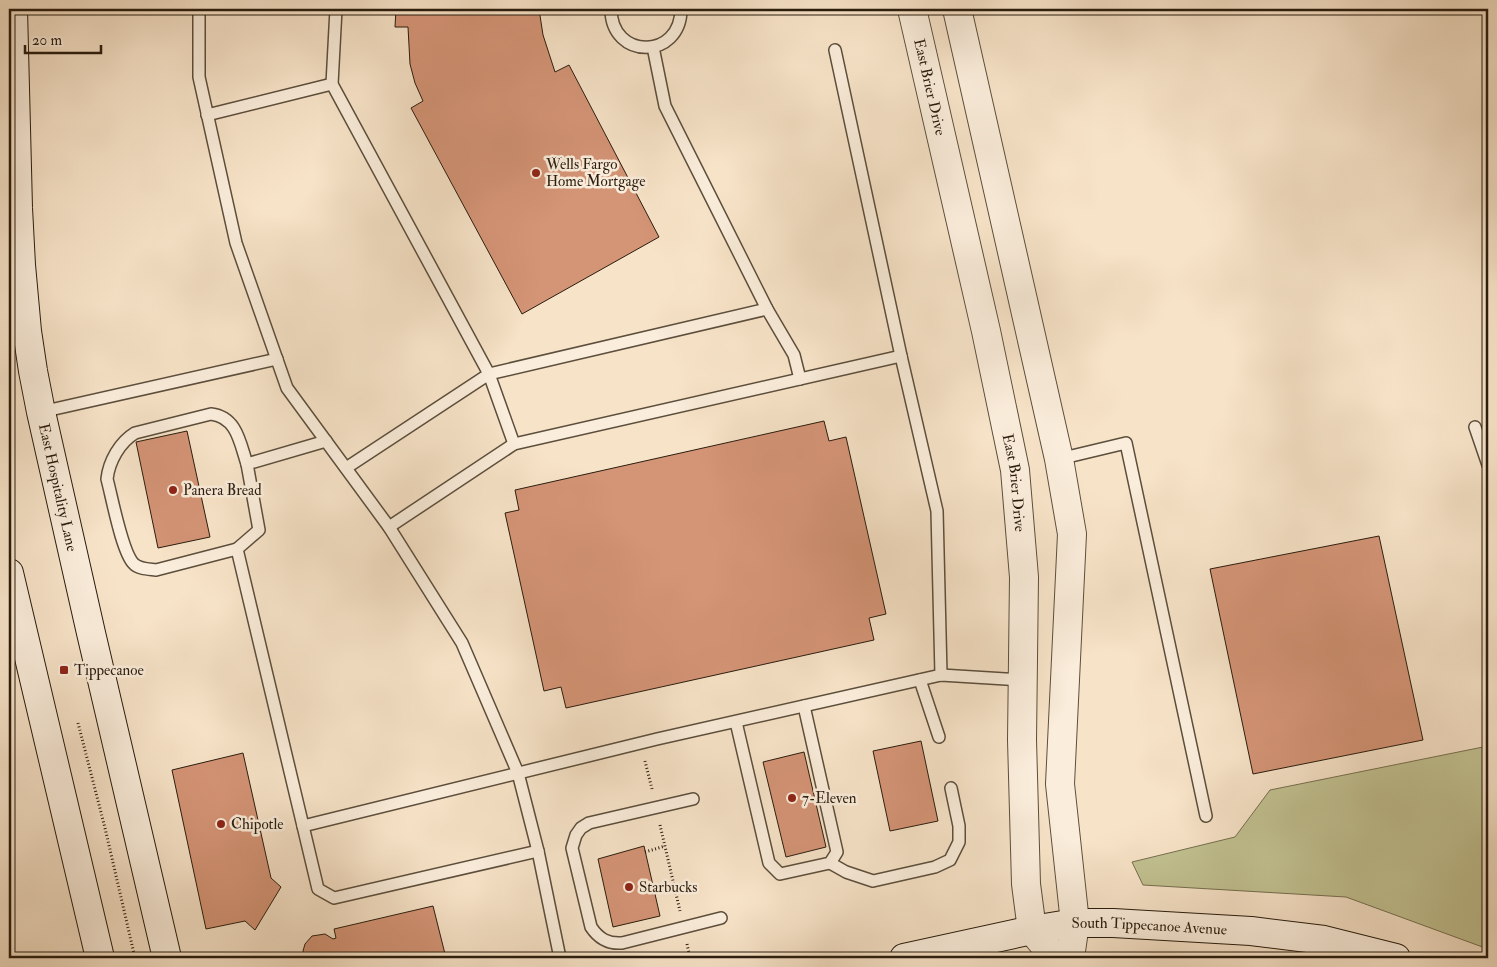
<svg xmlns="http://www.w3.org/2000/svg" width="1497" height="967" font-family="'IM FELL Double Pica',serif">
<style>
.green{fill:#c2c292;stroke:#766f50}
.building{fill:#d49476;stroke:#291c0e}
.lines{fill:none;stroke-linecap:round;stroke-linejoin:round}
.service-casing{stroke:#5c4e3c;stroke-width:14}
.tertiary-casing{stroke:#5c4e3c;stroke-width:30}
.secondary-casing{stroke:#291c0e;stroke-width:30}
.path{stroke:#291c0e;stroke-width:3;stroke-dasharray:1 2.5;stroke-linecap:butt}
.service{stroke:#faeddb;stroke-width:11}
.tertiary{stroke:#faeddb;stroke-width:28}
.secondary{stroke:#faeddb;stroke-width:28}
.poi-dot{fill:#8f2418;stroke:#faeddb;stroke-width:2}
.labels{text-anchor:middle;stroke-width:5;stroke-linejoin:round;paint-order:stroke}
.street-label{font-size:15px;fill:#291c0e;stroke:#faeddb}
.poi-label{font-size:15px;fill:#291c0e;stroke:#faeddb;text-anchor:start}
</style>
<rect width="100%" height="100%" fill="#f7e3c8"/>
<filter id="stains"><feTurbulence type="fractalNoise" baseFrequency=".004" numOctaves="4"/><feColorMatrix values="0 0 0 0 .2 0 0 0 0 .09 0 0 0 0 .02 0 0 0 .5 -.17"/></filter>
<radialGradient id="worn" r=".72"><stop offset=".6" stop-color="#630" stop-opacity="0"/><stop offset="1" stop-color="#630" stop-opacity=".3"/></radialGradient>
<path class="green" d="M1488,746v203l-142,-52 -203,-12 -11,-23 103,-25 35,-47z"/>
<g class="building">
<path d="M396,9h143l4,26 12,37 14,-7 90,172 -137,77 -111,-206 12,-7 -8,-18 -5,-19 -2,-37h-13z"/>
<path d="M824,421l5,20 17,-4 40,177 -17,4 5,22 -308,68 -5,-21 -17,4 -39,-178 14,-3 -4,-20z"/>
<path d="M187,431l23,106 -52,11 -22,-106z"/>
<path d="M1379,536l44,204 -170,34 -43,-205z"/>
<path d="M921,741l17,80 -48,10 -17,-80z"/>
<path d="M804,752l22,95 -40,10 -23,-95z"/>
<path d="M243,753l28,125 10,9 -26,43 -10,-9 -39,8 -34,-159z"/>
<path d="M644,846l16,70 -47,11 -15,-68z"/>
<path d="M433,906l13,52h-141l-2,-7 2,-7 7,-8 13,-2 8,5 3,-1 -2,-9z"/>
</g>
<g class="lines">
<defs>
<g id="service">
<path d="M199,9v68l37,166 51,145 102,139 73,116 56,130 20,78 22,107"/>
<path d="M336,9l-4,75 157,290 25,70"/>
<path d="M611,9c0,51 70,51 70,0"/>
<path d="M653,47l12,59 102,203 27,46 6,24"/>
<path d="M835,50l66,306 36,155 4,164"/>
<path d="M207,115l125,-31"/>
<path d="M41,412l236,-53"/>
<path d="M1475,427l13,38"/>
<path d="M326,441l-79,23 12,66 -22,19 81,340 16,9 204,-47"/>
<path d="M1059,459l67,-16 80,373"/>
<path d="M346,468l143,-94 278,-65"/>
<path d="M389,527l125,-83 387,-88"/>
<path d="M237,549l-81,21c-8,-1 -17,-1 -22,-6 -12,-11 -22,-67 -27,-85 2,-18 13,-37 28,-46l76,-19c26,3 29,29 36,50"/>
<path d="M920,680l19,57"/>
<path d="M736,722l33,141 11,11 50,-11 7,-11 -33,-146"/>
<path d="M693,799l-104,24 -8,5 -5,7 -4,13 19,79c8,12 17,17 31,16l99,-25"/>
<path d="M303,826l354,-87 284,-64 82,5"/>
<path d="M830,863l16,9 27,9 62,-14 15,-7 9,-18v-16l-8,-38"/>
</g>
<g id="tertiary">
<path id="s1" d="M912,9l74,322 29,139 9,107 -2,163 4,144 6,46 23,28"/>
<path d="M957,9l102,450 13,75 -12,250 15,139 -5,35"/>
</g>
<g id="secondary">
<path id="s2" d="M13,9l5,199 3,57 6,66 6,40 8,41 50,221 76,325"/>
<path d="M9,573l91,385"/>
<path id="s3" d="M904,958l128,-28 43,-7h38l138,8 73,9 72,18"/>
</g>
</defs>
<use href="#service" class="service-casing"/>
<use href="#tertiary" class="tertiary-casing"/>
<use href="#secondary" class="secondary-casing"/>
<g class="path">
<path d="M78,723l27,105 30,130"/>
<path d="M645,761l7,28"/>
<path d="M660,825l20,86"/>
<path d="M645,852l20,-6"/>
<path d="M687,944l3,14"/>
</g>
<use href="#service" class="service"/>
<use href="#tertiary" class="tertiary"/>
<use href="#secondary" class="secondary"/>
</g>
<g class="poi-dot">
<circle cx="536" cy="173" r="5"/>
<circle cx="173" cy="490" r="5"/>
<rect x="59" y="665" width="10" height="10" rx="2.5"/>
<circle cx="792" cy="798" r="5"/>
<circle cx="221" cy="824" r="5"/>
<circle cx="629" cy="887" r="5"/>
</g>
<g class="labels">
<g class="street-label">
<text dy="5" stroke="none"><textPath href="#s1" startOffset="80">East Brier Drive</textPath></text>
<text dy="5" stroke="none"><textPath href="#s1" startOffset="485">East Brier Drive</textPath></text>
<text dy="5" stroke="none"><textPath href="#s2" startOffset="482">East Hospitality Lane</textPath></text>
<text dy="5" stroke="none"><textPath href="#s3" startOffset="249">South Tippecanoe Avenue</textPath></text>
</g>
<g class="poi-label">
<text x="546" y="169">Wells Fargo<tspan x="546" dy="17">Home Mortgage</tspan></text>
<text x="183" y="495">Panera Bread</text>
<text x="74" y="675">Tippecanoe</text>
<text x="802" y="803">7-Eleven</text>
<text x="231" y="829">Chipotle</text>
<text x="639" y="892">Starbucks</text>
</g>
</g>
<rect width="1497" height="967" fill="none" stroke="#f7e3c8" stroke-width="30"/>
<rect x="10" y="10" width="1477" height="947" fill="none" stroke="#291c0e" stroke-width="2.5"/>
<rect x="15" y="15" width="1467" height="937" fill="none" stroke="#291c0e"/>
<path d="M25 45v8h76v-8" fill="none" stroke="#291c0e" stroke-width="2.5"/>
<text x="32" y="45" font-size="15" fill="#291c0e" stroke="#faeddb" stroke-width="4" paint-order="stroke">20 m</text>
<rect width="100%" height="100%" filter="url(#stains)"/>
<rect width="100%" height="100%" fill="url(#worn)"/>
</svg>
